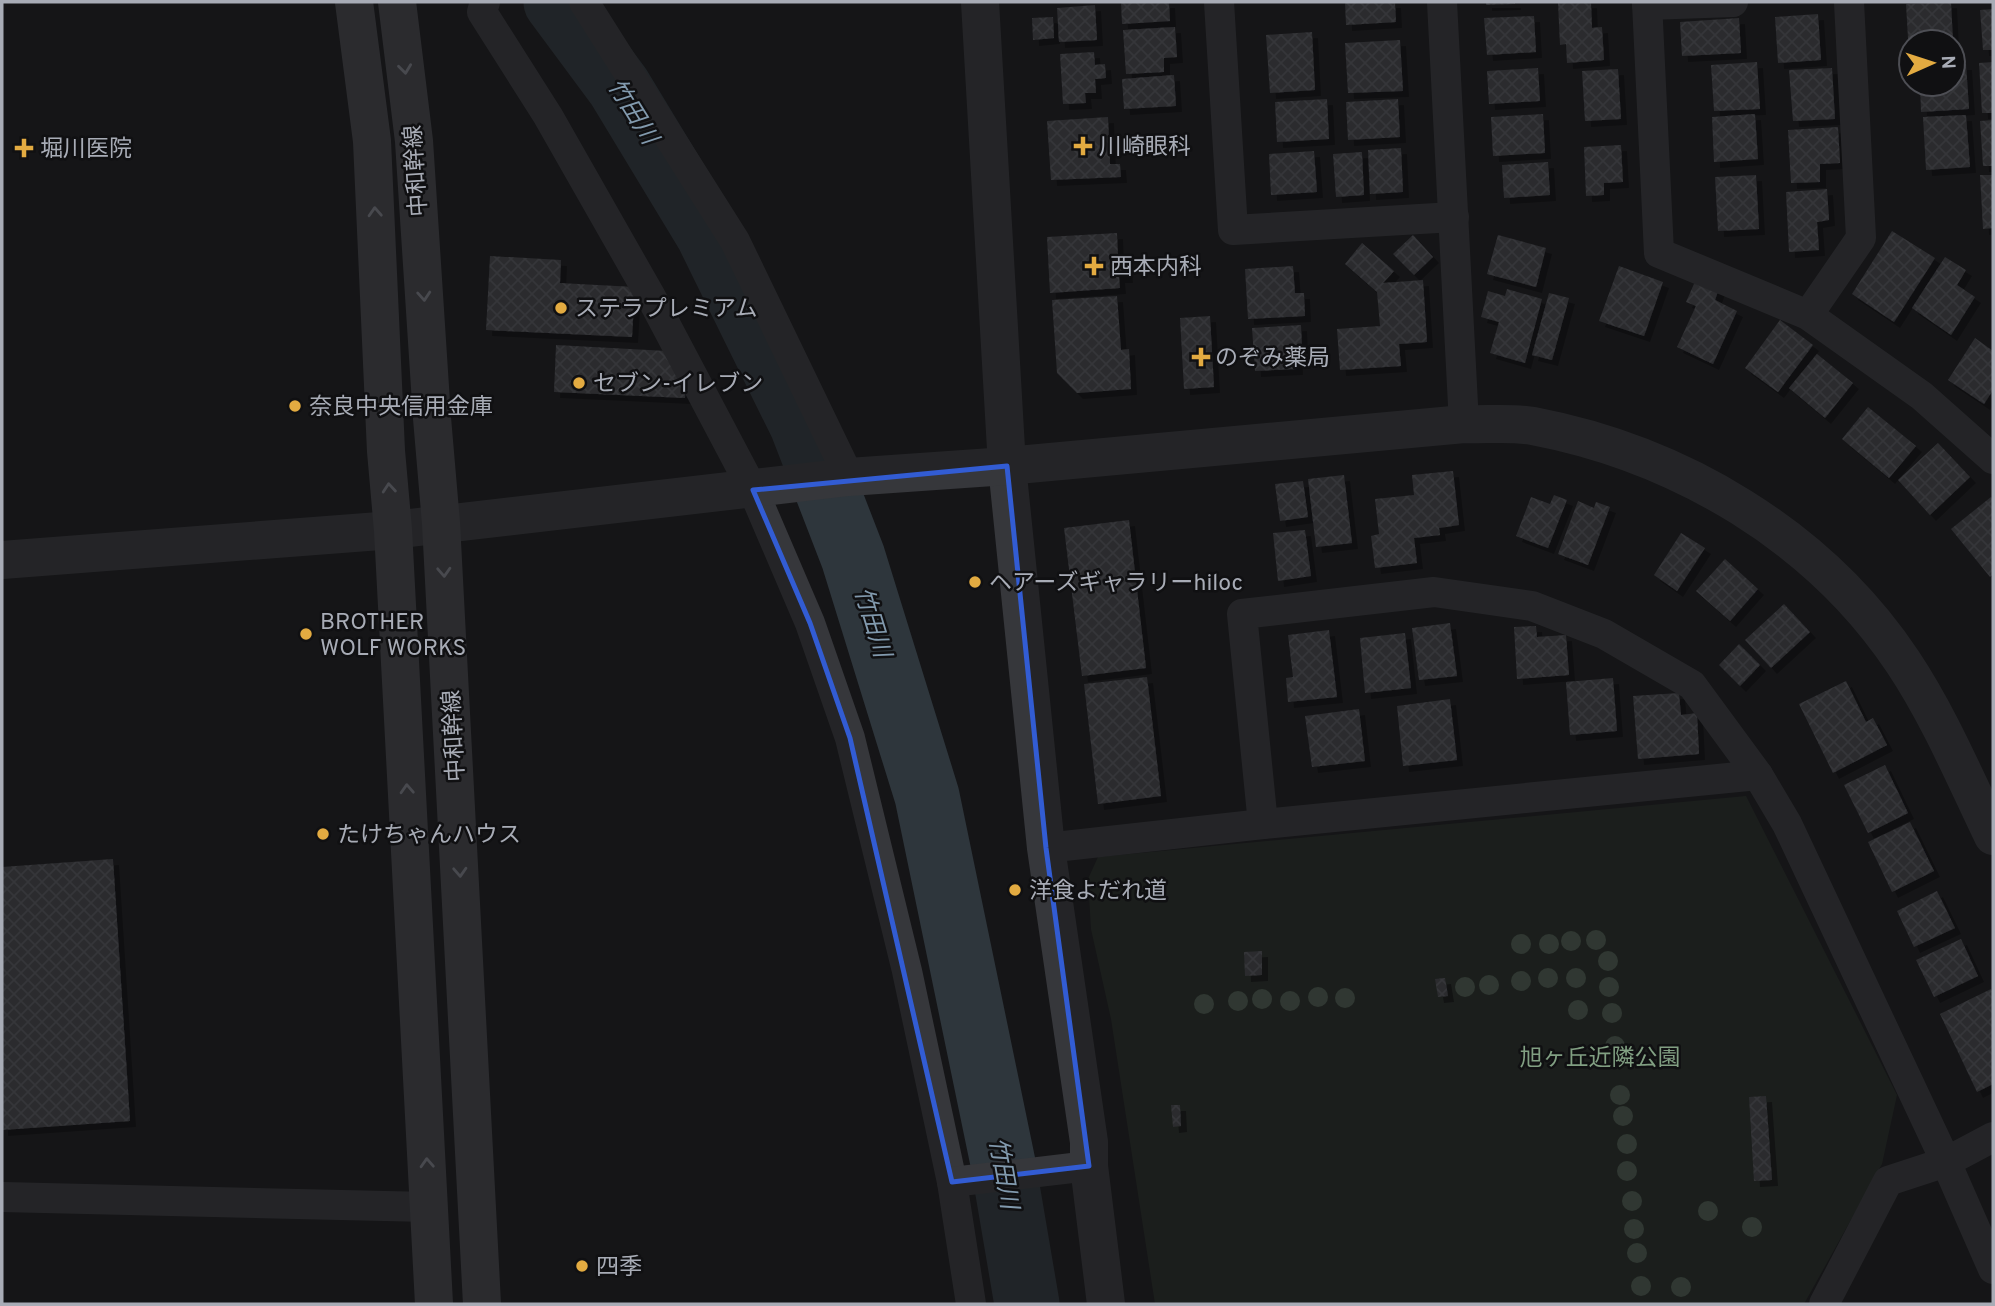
<svg xmlns="http://www.w3.org/2000/svg" width="1995" height="1306" font-family="Overpass,'Noto Sans JP',sans-serif">
<style>
.green{fill:#222922}
.lines{fill:none;stroke-linecap:round;stroke-linejoin:round}
.river{stroke:#2e363c;stroke-width:65}
.building{fill:url(#building-cross-hatch);filter:url(#shadow)}
.minor{stroke:#36373b;stroke-width:30}
.tertiary{stroke:#36373b;stroke-width:38}
.secondary{stroke:#45464b;stroke-width:38}
.tree{fill:#506152}
.oneway{stroke:#858891}
.marked{fill:none;stroke:#325cd3;stroke-width:5;stroke-linejoin:round}
.poi-dot{fill:#e3ab41;stroke:#101012;stroke-width:2.5}
.labels{text-anchor:middle;stroke-width:5;stroke-linejoin:round;paint-order:stroke}
.poi-label{font-size:23px;fill:#a8acb6;stroke:#101012;text-anchor:start}
.street-label{font-size:23px;fill:#a8acb6;stroke:#101012}
.park-label{font-size:23px;fill:#819f82;stroke:#101012}
.water-label{font-size:24px;font-style:italic;fill:#829aae;stroke:#101012}
</style>
<defs>
<pattern id="building-cross-hatch" width="8" height="8" patternUnits="userSpaceOnUse" patternTransform="scale(1.75)"><rect width="8" height="8" fill="#44454a"/><path d="M0 0l8 8M0 8l8-8" fill="none" stroke="#5c5d62"/></pattern>
<filter id="shadow"><feDropShadow dx="6" dy="6" stdDeviation="0" flood-color="#0009"/></filter>
</defs>
<rect width="100%" height="100%" fill="#151517"/>
<path class="green" d="M1746,796l151,299 -15,69 -78,140h-649l-44,-285 -20,-90 -3,-50 10,-22z"/>
<g class="lines">
<path class="river" d="M556,2l63,85 89,147 94,191 51,132 74,239 76,367 24,141"/>
</g>
<g class="building">
<path d="M1121,2h48l1,19 -48,3z"/>
<path d="M1345,2h50l1,20 -50,3z"/>
<path d="M1486,2h29v2l-29,1z"/>
<path d="M1591,2l1,26 10,-1 2,33 -37,3 -1,-19 -6,1 -2,-42z"/>
<path d="M1951,2l2,40h-42v14h-2l-3,-52z"/>
<path d="M1095,5l2,35 -38,2 -2,-34z"/>
<path d="M1993,9v41h-10l-3,-40z"/>
<path d="M1818,14l3,46 -43,3 -3,-46z"/>
<path d="M1534,16l2,36 -49,3 -3,-37z"/>
<path d="M1053,17l1,21 -21,2 -1,-22z"/>
<path d="M1739,18l2,35 -59,3 -2,-34z"/>
<path d="M1175,27l2,30 -13,1v14l-38,2 -3,-44z"/>
<path d="M1312,32l3,58 -45,3 -4,-58z"/>
<path d="M1400,40l3,51 -55,2 -3,-50z"/>
<path d="M1094,52l1,13 10,-1 1,14 -11,1 1,14h-11l1,10 -23,1 -3,-50z"/>
<path d="M1757,62l3,47 -46,2 -3,-46z"/>
<path d="M1993,62v51h-11l-3,-50z"/>
<path d="M1953,64h13l3,45 -48,3 -1,-28h33z"/>
<path d="M1538,68l2,33 -51,3 -2,-33z"/>
<path d="M1832,68l3,51 -42,2 -4,-51z"/>
<path d="M1618,69l3,50 -36,2 -3,-50z"/>
<path d="M1174,75l2,31 -52,3 -2,-30z"/>
<path d="M1327,99l2,40 -52,3 -2,-40z"/>
<path d="M1398,99l2,38 -52,3 -2,-38z"/>
<path d="M1543,114l2,39 -52,3 -2,-39z"/>
<path d="M1755,114l3,45 -44,3 -2,-45z"/>
<path d="M1966,115l4,52 -44,3 -3,-53z"/>
<path d="M1108,117l2,47h10l1,13 -70,3 -4,-59z"/>
<path d="M1993,120v46h-10l-3,-45z"/>
<path d="M1838,127l2,36 -20,1v18l-29,1 -3,-53z"/>
<path d="M1621,145l2,37 -19,1v12l-18,1 -2,-49z"/>
<path d="M1401,148l2,44 -33,2 -2,-44z"/>
<path d="M1314,151l3,41 -46,3 -2,-41z"/>
<path d="M1362,152l2,43 -28,2 -3,-43z"/>
<path d="M1548,162l2,33 -46,3 -2,-33z"/>
<path d="M1756,175l3,54 -41,2 -3,-54z"/>
<path d="M1980,175h13v53l-10,1z"/>
<path d="M1827,189l2,31 -12,2 2,28 -30,2 -3,-60z"/>
<path d="M1892,231l43,27 -41,64 -42,-28z"/>
<path d="M1117,233l1,25 7,-1 2,20h-8l1,11 -70,5 -3,-56z"/>
<path d="M1413,235l20,22 -19,18 -21,-21z"/>
<path d="M1498,235l48,13 -10,39 -49,-13z"/>
<path d="M1362,243l32,28 -11,12 40,-3 4,62 -28,2 2,22 -61,4 -3,-41 43,-3 -3,-34 -32,-28z"/>
<path d="M490,256l71,4 -1,23 75,4 -3,50 -146,-7z"/>
<path d="M1945,257l21,13 -9,15 18,12 -24,38 -39,-27z"/>
<path d="M1293,266l2,27h9l1,23 -57,3 -3,-50z"/>
<path d="M1619,266l44,16 -19,54 -45,-15z"/>
<path d="M1697,277l23,9 -5,14 22,11 -24,53 -36,-17 19,-41 -10,-4z"/>
<path d="M1507,289l35,10 -17,64 -35,-10 9,-31 -18,-5 7,-26 17,5z"/>
<path d="M1549,293l20,5 -17,62 -20,-5z"/>
<path d="M1117,296l4,54 8,-1 2,40 -54,4 -20,-20 -5,-73z"/>
<path d="M1210,316l4,71 -30,2 -4,-71z"/>
<path d="M1780,320l33,25 -35,47 -33,-24z"/>
<path d="M1301,325l1,23h-6l1,21 -42,2 -3,-43z"/>
<path d="M1975,338l18,13v39l-9,14 -36,-24z"/>
<path d="M556,345l111,6 19,31 -1,16 -131,-6z"/>
<path d="M1817,354l36,29 -28,35 -36,-30z"/>
<path d="M1868,407l48,39 -27,32 -47,-39z"/>
<path d="M1938,443l32,34 -40,38 -32,-35z"/>
<path d="M1453,471l6,54 -20,3 1,7 -26,3 3,25 -42,5 -4,-32 8,-2 -4,-35 39,-4 -2,-20z"/>
<path d="M1344,475l8,68 -36,4 -8,-68z"/>
<path d="M1303,481l5,36 -28,4 -5,-37z"/>
<path d="M1554,495l13,5 -19,48 -32,-12 15,-39 19,7z"/>
<path d="M1991,497l2,2v75l-3,3 -39,-48z"/>
<path d="M1578,501l16,7 2,-6 14,5 -22,58 -30,-11z"/>
<path d="M1129,520l17,148 -64,8 -18,-148z"/>
<path d="M1305,530l6,46 -33,5 -5,-48z"/>
<path d="M1681,533l24,15 -28,43 -23,-16z"/>
<path d="M1725,559l33,30 -28,32 -34,-30z"/>
<path d="M1784,604l26,28 -39,36 -26,-28z"/>
<path d="M1450,623l7,53 -38,4 -7,-52z"/>
<path d="M1536,626l1,11 29,-2 3,40 -52,4 -3,-52z"/>
<path d="M1329,630l8,67 -49,5 -2,-24 7,-1 -5,-42z"/>
<path d="M1405,633l6,55 -46,5 -5,-55z"/>
<path d="M1739,644l21,21 -20,21 -21,-21z"/>
<path d="M1147,677l14,119 -63,8 -14,-120z"/>
<path d="M1613,678l4,53 -47,4 -4,-53z"/>
<path d="M1846,681l20,41 7,-4 14,27 -54,28 -34,-69z"/>
<path d="M1679,693l2,22 16,-2 2,41 -61,5 -5,-63z"/>
<path d="M1450,699l7,61 -54,6 -6,-60z"/>
<path d="M1359,709l6,52 -53,6 -7,-51z"/>
<path d="M1885,765l23,48 -40,20 -24,-48z"/>
<path d="M1910,822l24,49 -42,21 -24,-50z"/>
<path d="M113,859l17,262 -128,9v-263z"/>
<path d="M1937,891l18,37 -41,19 -17,-36z"/>
<path d="M1961,939l17,37 -44,21 -18,-37z"/>
<path d="M1262,951v24l-17,1 -1,-24z"/>
<path d="M1445,978l3,18 -10,1 -3,-18z"/>
<path d="M1991,989l2,5v90l-16,8 -37,-78z"/>
<path d="M1766,1096l6,84 -18,1 -5,-84z"/>
<path d="M1171,1105h9l1,21 -8,1z"/>
</g>
<g class="lines">
<g class="minor">
<path d="M485,2l-3,10 66,104 103,181 102,193 57,133 40,115 57,233 45,211 19,122"/>
<path d="M584,2l151,239 114,236"/>
<path d="M1219,2l14,228 221,-13"/>
<path d="M1442,2l22,422"/>
<path d="M1647,2l12,251 149,62 114,81 71,63"/>
<path d="M1647,5l86,-3"/>
<path d="M1808,315l53,-77 -12,-236"/>
<path d="M1263,824l-21,-210 192,-22 98,14 72,28 88,51 66,90 29,49 159,338 47,107"/>
<path d="M1046,848l217,-24 495,-49"/>
<path d="M952,1182l137,-16"/>
<path d="M2,1197l427,10"/>
<path d="M1824,1304l64,-123 58,-19 47,-25"/>
</g>
<g class="tertiary">
<path d="M980,2l27,464 39,382 43,294v24l17,138"/>
<path d="M2,560l391,-30 456,-53 158,-11 457,-42c22,1 47,-2 69,2 147,28 286,110 370,236 36,54 62,116 90,174"/>
</g>
<g class="secondary">
<path d="M354,2l18,139 14,310 7,79 41,774"/>
<path d="M397,2l17,139 18,277 9,105 41,781"/>
</g>
</g>
<g class="tree">
<circle cx="1596" cy="940" r="10"/>
<circle cx="1571" cy="941" r="10"/>
<circle cx="1521" cy="944" r="10"/>
<circle cx="1549" cy="944" r="10"/>
<circle cx="1608" cy="961" r="10"/>
<circle cx="1548" cy="978" r="10"/>
<circle cx="1576" cy="978" r="10"/>
<circle cx="1521" cy="981" r="10"/>
<circle cx="1489" cy="985" r="10"/>
<circle cx="1465" cy="987" r="10"/>
<circle cx="1609" cy="987" r="10"/>
<circle cx="1318" cy="997" r="10"/>
<circle cx="1345" cy="998" r="10"/>
<circle cx="1262" cy="999" r="10"/>
<circle cx="1238" cy="1001" r="10"/>
<circle cx="1290" cy="1001" r="10"/>
<circle cx="1204" cy="1004" r="10"/>
<circle cx="1578" cy="1010" r="10"/>
<circle cx="1612" cy="1013" r="10"/>
<circle cx="1615" cy="1046" r="10"/>
<circle cx="1620" cy="1095" r="10"/>
<circle cx="1623" cy="1116" r="10"/>
<circle cx="1627" cy="1144" r="10"/>
<circle cx="1627" cy="1171" r="10"/>
<circle cx="1632" cy="1201" r="10"/>
<circle cx="1708" cy="1211" r="10"/>
<circle cx="1752" cy="1227" r="10"/>
<circle cx="1634" cy="1229" r="10"/>
<circle cx="1637" cy="1253" r="10"/>
<circle cx="1641" cy="1286" r="10"/>
<circle cx="1681" cy="1287" r="10"/>
</g>
<defs><path id="oneway-chevron" d="M-2-3.5L2.5 0L-2 3.5" fill="none" stroke-width="1.6" stroke-linecap="round" stroke-linejoin="round" transform="scale(1.75)"/></defs>
<g class="oneway">
<use href="#oneway-chevron" transform="translate(405 69) rotate(83)"/>
<use href="#oneway-chevron" transform="translate(375 212) rotate(-93)"/>
<use href="#oneway-chevron" transform="translate(424 296) rotate(86)"/>
<use href="#oneway-chevron" transform="translate(389 488) rotate(-95)"/>
<use href="#oneway-chevron" transform="translate(444 572) rotate(87)"/>
<use href="#oneway-chevron" transform="translate(407 789) rotate(-93)"/>
<use href="#oneway-chevron" transform="translate(460 872) rotate(87)"/>
<use href="#oneway-chevron" transform="translate(427 1163) rotate(-93)"/>
</g>
<path d="M0 0H1995V1306H0ZM1007,466l39,382 43,318 -137,16 -102,-444 -40,-115 -57,-133z" fill="#151517" fill-opacity=".55" fill-rule="evenodd"/>
<path class="marked" d="M1007,466l39,382 43,318 -137,16 -102,-444 -40,-115 -57,-133z"/>
<g class="poi-dot">
<path d="M1079.5 135.5h7v7h7v7h-7v7h-7v-7h-7v-7h7z"/>
<path d="M20.5 137.5h7v7h7v7h-7v7h-7v-7h-7v-7h7z"/>
<path d="M1090.5 255.5h7v7h7v7h-7v7h-7v-7h-7v-7h7z"/>
<circle cx="561" cy="308" r="7"/>
<path d="M1197.5 346.5h7v7h7v7h-7v7h-7v-7h-7v-7h7z"/>
<circle cx="579" cy="383" r="7"/>
<circle cx="295" cy="406" r="7"/>
<circle cx="975" cy="582" r="7"/>
<circle cx="306" cy="634" r="7"/>
<circle cx="323" cy="834" r="7"/>
<circle cx="1015" cy="890" r="7"/>
<circle cx="582" cy="1266" r="7"/>
</g>
<g class="labels">
<g class="poi-label">
<text x="1099" y="154">川崎眼科</text>
<text x="40" y="156">堀川医院</text>
<text x="1110" y="274">西本内科</text>
<text x="575" y="316">ステラプレミアム</text>
<text x="1215" y="365">のぞみ薬局</text>
<text x="593" y="391">セブン-イレブン</text>
<text x="309" y="414">奈良中央信用金庫</text>
<text x="989" y="590">ヘアーズギャラリーhiloc</text>
<text x="320" y="629">BROTHER<tspan x="320" dy="26">WOLF WORKS</tspan></text>
<text x="337" y="842">たけちゃんハウス</text>
<text x="1029" y="898">洋食よだれ道</text>
<text x="596" y="1274">四季</text>
</g>
<g class="street-label">
<text transform="translate(415 171) rotate(-94)" y="8">中和幹線</text>
<text transform="translate(453 736) rotate(-93)" y="8">中和幹線</text>
</g>
<g class="park-label">
<text x="1600" y="1065">旭ヶ丘近隣公園</text>
</g>
<g class="water-label">
<text transform="translate(633 111) rotate(58)" y="8">竹田川</text>
<text transform="translate(873 622) rotate(73)" y="8">竹田川</text>
<text transform="translate(1004 1173) rotate(80)" y="8">竹田川</text>
</g>
</g>
<rect width="1995" height="1306" fill="none" stroke="#a8acb6" stroke-width="7"/>
<g transform="translate(1932 63) rotate(87)"><circle r="33" fill="#101012" stroke="#4d4e54" stroke-width="2"/>
<path d="M0-5L12 26L0 18L-12 26Z" fill="#e3ab41"/>
<text y="-10" font-size="19" font-weight="bold" text-anchor="middle" fill="#a8acb6">N</text>
</g>
</svg>
